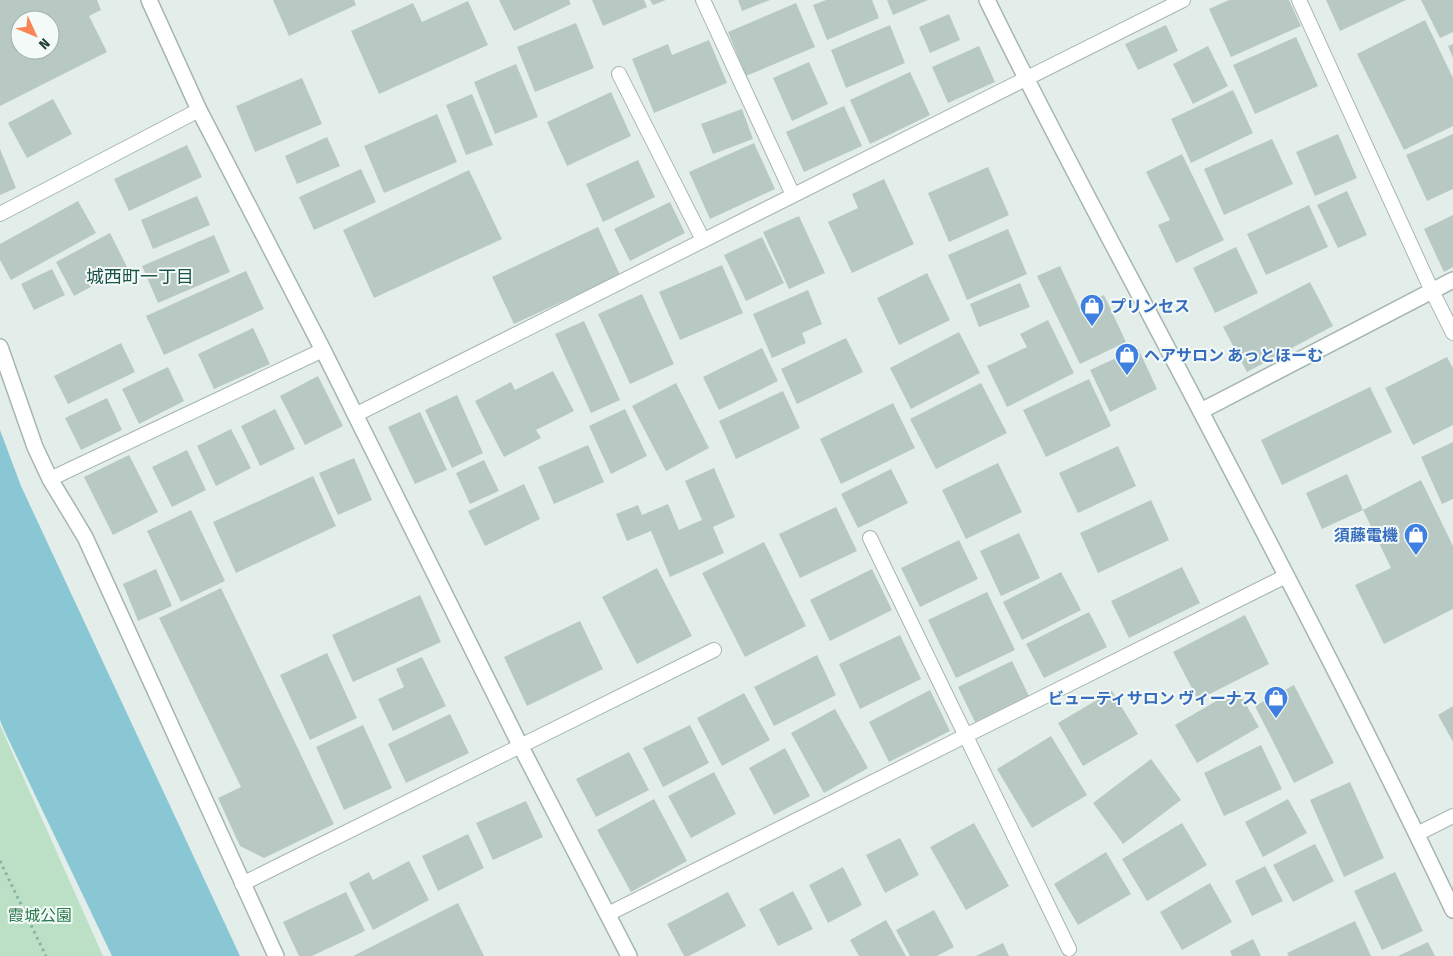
<svg xmlns="http://www.w3.org/2000/svg" width="1453" height="956" font-family="'Fira Sans Condensed','Noto Sans JP',sans-serif">
<style>
.green{fill:#bbe0c6}
.water{fill:#89c7d5}
.building{fill:#b8c9c3;fill-rule:evenodd}
.lines{fill:none;stroke-linecap:round;stroke-linejoin:round}
.service-casing{stroke:#a5b6b1;stroke-width:16}
.minor-casing{stroke:#a5b6b1;stroke-width:18}
.tertiary-casing{stroke:#a5b6b1;stroke-width:18}
.path{stroke:#82b3a6;stroke-width:3;stroke-dasharray:2.5 4;stroke-linecap:butt}
.service{stroke:#fff;stroke-width:14}
.minor{stroke:#fff;stroke-width:15}
.tertiary{stroke:#fff;stroke-width:15}
.labels{text-anchor:middle;stroke-width:4;stroke-linejoin:round;paint-order:stroke}
.shop-label{font-size:16px;font-weight:bold;fill:#366cbe;stroke:#f4faf7;text-anchor:start}
.park-label{font-size:16px;fill:#297a4c;stroke:#f4faf7}
.neighbourhood-label{font-size:18px;fill:#1c5449;stroke:#f4faf7}
</style>
<rect width="100%" height="100%" fill="#e3eeea"/>
<path class="green" d="M0,725l103,231h-103z"/>
<path class="water" d="M0,430l21,56 219,470h-128l-108,-226 -4,-10z"/>
<g class="building">
<path d="M0,0h97l4,10 -12,6 18,36 -107,54zM20,20h30v30h-30z"/>
<path d="M273,0h81l2,5 -67,31z"/>
<path d="M499,0h70l2,4 -57,27z"/>
<path d="M592,0h52l3,7 -44,19z"/>
<path d="M650,0h16l-13,5z"/>
<path d="M738,0h32l-28,11z"/>
<path d="M826,0h46l7,18 -52,22 -14,-35z"/>
<path d="M887,0h41l-35,15z"/>
<path d="M1229,0h60l12,26 -70,31 -22,-48z"/>
<path d="M1326,0h80l-66,31z"/>
<path d="M1421,0h32v32l-13,6z"/>
<path d="M468,1l20,44 -109,49 -28,-63 62,-28 9,19z"/>
<path d="M796,3l19,44 -69,29 -18,-44z"/>
<path d="M949,14l11,26 -30,13 -11,-26z"/>
<path d="M1425,20l28,58v48l-49,24 -47,-96z"/>
<path d="M576,23l18,45 -59,24 -18,-45z"/>
<path d="M890,25l15,38 -59,25 -15,-38z"/>
<path d="M1166,25l12,26 -40,19 -13,-26z"/>
<path d="M1296,37l22,49 -63,28 -22,-49z"/>
<path d="M709,40l18,43 -73,30 -22,-54 36,-15 4,11z"/>
<path d="M1453,44v14l-5,-12z"/>
<path d="M979,46l16,36 -47,21 -16,-36z"/>
<path d="M1208,46l20,40 -35,18 -20,-40z"/>
<path d="M809,62l19,42 -36,17 -19,-43z"/>
<path d="M516,64l22,53 -43,17 -21,-52z"/>
<path d="M910,72l20,43 -60,29 -20,-44z"/>
<path d="M302,78l20,46 -67,28 -19,-46z"/>
<path d="M1233,90l20,43 -62,30 -20,-44z"/>
<path d="M611,92l20,44 -64,30 -20,-44z"/>
<path d="M472,94l21,51 -27,10 -20,-50z"/>
<path d="M53,99l19,35 -45,24 -19,-35z"/>
<path d="M844,106l18,40 -58,26 -18,-40z"/>
<path d="M742,109l11,30 -40,15 -12,-30z"/>
<path d="M437,114l20,48 -73,31 -20,-47z"/>
<path d="M1338,134l19,44 -42,18 -19,-44z"/>
<path d="M1453,134v55l-26,12 -21,-46z"/>
<path d="M327,137l13,29 -43,18 -12,-28z"/>
<path d="M1272,139l21,45 -69,31 -20,-46z"/>
<path d="M754,143l21,46 -65,30 -21,-47z"/>
<path d="M187,145l15,32 -73,34 -15,-32z"/>
<path d="M0,149l16,39 -16,7z"/>
<path d="M1182,154l42,86 -48,23 -18,-38 12,-5 -24,-48z"/>
<path d="M638,160l17,37 -52,25 -17,-38z"/>
<path d="M988,167l21,48 -60,27 -21,-49z"/>
<path d="M361,169l15,33 -62,28 -15,-33z"/>
<path d="M469,170l33,69 -128,59 -31,-68z"/>
<path d="M884,179l30,65 -62,29 -24,-51 30,-14 -6,-14z"/>
<path d="M1347,191l20,44 -29,13 -21,-43z"/>
<path d="M197,196l13,29 -57,24 -12,-29z"/>
<path d="M78,201l18,32 -85,47 -11,-20v-16z"/>
<path d="M670,202l15,31 -55,28 -16,-32z"/>
<path d="M1309,205l19,42 -62,28 -19,-41z"/>
<path d="M1453,215v52l-9,5 -20,-43z"/>
<path d="M799,216l26,57 -36,16 -26,-57z"/>
<path d="M598,227l22,48 -106,49 -22,-47z"/>
<path d="M1008,229l19,45 -60,26 -19,-45z"/>
<path d="M110,233l17,34 -53,29 -18,-34z"/>
<path d="M214,235l16,37 -72,31 -16,-37z"/>
<path d="M762,237l22,46 -38,18 -22,-46z"/>
<path d="M1236,247l22,46 -43,20 -22,-45z"/>
<path d="M722,265l21,48 -63,27 -21,-48z"/>
<path d="M1060,266l19,41 25,-12 22,47 -46,22 -43,-88z"/>
<path d="M52,269l13,26 -31,15 -13,-26z"/>
<path d="M246,271l18,38 -100,46 -18,-39z"/>
<path d="M927,273l23,47 -51,25 -22,-47z"/>
<path d="M1310,282l23,44 -86,46 -24,-45z"/>
<path d="M1020,283l10,24 -51,20 -9,-23z"/>
<path d="M808,290l14,34 -20,9 4,10 -34,15 -19,-44z"/>
<path d="M642,294l32,70 -44,20 -32,-70z"/>
<path d="M1048,320l26,53 -67,34 -20,-41 40,-19 -7,-13z"/>
<path d="M584,321l36,79 -29,13 -36,-79z"/>
<path d="M253,328l17,36 -56,25 -16,-35z"/>
<path d="M959,332l21,41 -69,36 -21,-41z"/>
<path d="M846,338l17,34 -66,32 -16,-35z"/>
<path d="M121,343l14,29 -67,32 -14,-28z"/>
<path d="M762,348l16,33 -59,29 -16,-33z"/>
<path d="M1138,348l19,41 -47,23 -20,-42z"/>
<path d="M1447,357l6,11v57l-40,20 -28,-57z"/>
<path d="M168,367l16,34 -45,23 -17,-35z"/>
<path d="M553,371l21,40 -38,19 5,8 -37,19 -29,-56 36,-19 4,8z"/>
<path d="M318,376l25,50 -38,19 -25,-49z"/>
<path d="M1089,379l22,47 -65,31 -23,-47z"/>
<path d="M676,383l33,65 -43,23 -34,-65z"/>
<path d="M981,383l26,50 -71,36 -26,-50z"/>
<path d="M1370,387l22,45 -110,53 -21,-45z"/>
<path d="M783,391l17,37 -64,31 -17,-38z"/>
<path d="M457,395l26,58 -31,15 -27,-58z"/>
<path d="M107,398l15,32 -41,20 -16,-32z"/>
<path d="M893,403l22,45 -74,36 -21,-45z"/>
<path d="M275,409l20,40 -35,17 -19,-40z"/>
<path d="M625,409l22,47 -36,18 -22,-48z"/>
<path d="M420,412l27,58 -32,14 -27,-57z"/>
<path d="M231,429l20,39 -35,18 -19,-40z"/>
<path d="M1453,442v57l-11,5 -21,-47z"/>
<path d="M588,445l16,37 -50,22 -16,-37z"/>
<path d="M1118,446l18,40 -58,27 -19,-40z"/>
<path d="M187,450l19,40 -34,17 -20,-40z"/>
<path d="M129,455l29,57 -45,23 -29,-58z"/>
<path d="M354,458l18,42 -34,15 -19,-42z"/>
<path d="M484,460l15,31 -29,13 -14,-31z"/>
<path d="M998,463l24,49 -56,27 -24,-49z"/>
<path d="M714,468l21,49 -22,10 11,26 -54,24 -19,-46 -24,10 -11,-27 22,-9 4,10 26,-11 11,26 23,-10 -17,-39z"/>
<path d="M891,469l17,34 -50,25 -17,-34z"/>
<path d="M1347,474l16,36 58,-30 32,66v63l-69,35 -29,-59 36,-17 -28,-58 -41,19 -16,-36z"/>
<path d="M313,476l23,50 -100,47 -23,-51z"/>
<path d="M524,484l16,35 -55,27 -17,-35z"/>
<path d="M1151,500l18,40 -71,33 -18,-40z"/>
<path d="M836,507l21,44 -57,27 -21,-44z"/>
<path d="M191,510l34,71 -44,21 -34,-71z"/>
<path d="M1019,533l21,45 -39,18 -21,-45z"/>
<path d="M959,540l19,39 -58,28 -19,-39z"/>
<path d="M764,542l42,84 -61,31 -43,-84z"/>
<path d="M1182,567l18,36 -71,35 -18,-37z"/>
<path d="M657,568l35,68 -55,28 -35,-67z"/>
<path d="M156,569l16,37 -34,15 -15,-37z"/>
<path d="M872,569l20,41 -62,31 -20,-41z"/>
<path d="M1061,572l20,38 -59,30 -19,-38z"/>
<path d="M221,588l113,236 -70,34 -24,-12 -22,-48 23,-11 -82,-169z"/>
<path d="M987,592l28,58 -59,28 -28,-58z"/>
<path d="M420,595l21,47 -88,40 -21,-47z"/>
<path d="M1089,612l18,35 -63,31 -18,-34z"/>
<path d="M1245,615l24,49 -71,36 -25,-48z"/>
<path d="M580,621l23,48 -76,37 -23,-49z"/>
<path d="M900,635l21,44 -61,30 -21,-45z"/>
<path d="M327,653l30,65 -47,22 -30,-65z"/>
<path d="M817,655l19,40 -62,31 -20,-39z"/>
<path d="M422,657l24,49 -53,25 -15,-32 26,-12 -8,-18z"/>
<path d="M1012,661l17,35 -54,26 -17,-35z"/>
<path d="M1294,685l40,78 -40,20 -39,-77z"/>
<path d="M1237,689l22,38 -62,36 -22,-38z"/>
<path d="M930,690l20,41 -61,31 -20,-40z"/>
<path d="M1112,691l26,43 -55,32 -25,-43z"/>
<path d="M744,693l26,47 -48,26 -25,-48z"/>
<path d="M1453,706v36l-15,-27z"/>
<path d="M835,709l33,59 -44,25 -33,-60z"/>
<path d="M450,714l19,39 -63,30 -18,-39z"/>
<path d="M363,725l29,63 -48,22 -28,-63z"/>
<path d="M690,725l19,38 -46,24 -20,-39z"/>
<path d="M1051,736l36,59 -55,33 -35,-59z"/>
<path d="M1261,745l21,44 -58,27 -20,-43z"/>
<path d="M785,748l25,48 -36,19 -25,-47z"/>
<path d="M629,752l20,38 -53,27 -20,-38z"/>
<path d="M1151,759l30,41 -58,44 -30,-41z"/>
<path d="M714,772l22,42 -45,24 -23,-42z"/>
<path d="M1350,782l34,76 -40,19 -34,-77z"/>
<path d="M654,799l33,62 -56,31 -34,-62z"/>
<path d="M1288,799l19,34 -44,24 -18,-35z"/>
<path d="M526,801l17,36 -50,23 -17,-37z"/>
<path d="M974,823l35,63 -43,24 -36,-63z"/>
<path d="M1182,823l25,42 -60,36 -25,-42z"/>
<path d="M468,834l16,34 -46,23 -16,-35z"/>
<path d="M900,838l19,37 -34,18 -19,-38z"/>
<path d="M1315,844l19,37 -41,21 -20,-37z"/>
<path d="M1106,852l25,42 -53,31 -24,-41z"/>
<path d="M409,861l20,39 -56,30 -24,-47 20,-11 4,8z"/>
<path d="M1265,866l18,35 -31,15 -17,-35z"/>
<path d="M843,867l19,38 -34,18 -19,-38z"/>
<path d="M1395,872l28,59 -41,19 -28,-59z"/>
<path d="M1210,883l22,39 -50,28 -22,-38z"/>
<path d="M793,891l20,38 -35,17 -19,-37z"/>
<path d="M346,892l19,39 -53,25h-13l-16,-34z"/>
<path d="M728,892l18,34 -57,30h-5l-17,-32z"/>
<path d="M458,903l26,53h-131z"/>
<path d="M934,910l20,37 -17,9h-27l-14,-26z"/>
<path d="M886,920l20,36h-47l-9,-16z"/>
<path d="M1355,921l16,35h-82l-2,-3z"/>
<path d="M1253,939l8,17h-29l-2,-5z"/>
<path d="M1428,942l7,14h-37z"/>
<path d="M1003,943l6,13h-33z"/>
</g>
<g class="lines">
<defs>
<g id="service">
<path d="M703,0l90,195"/>
<path d="M1299,0l133,291 21,42"/>
<path d="M619,74l84,166"/>
<path d="M0,214l199,-104"/>
<path d="M355,415l828,-415"/>
<path d="M50,479l273,-129"/>
<path d="M870,538l199,411"/>
<path d="M1417,834l36,-18"/>
<path d="M242,884l472,-234"/>
<path d="M608,914l678,-338"/>
</g>
<g id="minor">
<path d="M0,347l35,100 15,32 35,58 191,419"/>
<path d="M1201,411l252,-131"/>
</g>
<g id="tertiary">
<path d="M149,0l50,110 124,240 197,395 109,211"/>
<path d="M987,0c68,139 142,274 213,410 87,166 173,331 253,500"/>
</g>
</defs>
<use href="#service" class="service-casing"/>
<use href="#minor" class="minor-casing"/>
<use href="#tertiary" class="tertiary-casing"/>
<path class="path" d="M0,861l46,95"/>
<use href="#service" class="service"/>
<use href="#minor" class="minor"/>
<use href="#tertiary" class="tertiary"/>
</g>
<defs>
<symbol id="shop-pin" viewBox="-11 -11 22 30"><path d="M0 17L-7.5 6A9.5 9.5 0 1 1 7.5 6Z" fill="#3f7fe0" stroke="#f4faf7"/><path d="M-5-2.5h2.3a2.7 3.5 0 0 1 5.4 0H5L5.5 6h-11ZM-1.5-2.5h3a1.5 2.3 0 0 0-3 0Z" fill="#fff"/></symbol>
</defs>
<g fill-rule="evenodd">
<use href="#shop-pin" x="1078" y="292" width="28" height="38"/>
<use href="#shop-pin" x="1113" y="341" width="28" height="38"/>
<use href="#shop-pin" x="1402" y="521" width="28" height="38"/>
<use href="#shop-pin" x="1262" y="684" width="28" height="38"/>
</g>
<g class="labels">
<g class="shop-label">
<text x="1110" y="312">プリンセス</text>
<text x="1144" y="361">ヘアサロン あっとほーむ</text>
<text x="1398" y="541" text-anchor="end">須藤電機</text>
<text x="1258" y="704" text-anchor="end">ビューティサロン ヴィーナス</text>
</g>
<g class="park-label">
<text x="40" y="921">霞城公園</text>
</g>
<g class="neighbourhood-label">
<text x="140" y="283">城西町一丁目</text>
</g>
</g>
<g transform="translate(35 35) rotate(134)"><circle r="24" fill="#f4faf7" stroke="#a0b0ab"/>
<path d="M0-4L9 19L0 12L-9 19Z" fill="#f98456"/>
<text y="-8" font-size="14" font-weight="bold" text-anchor="middle" fill="#224039">N</text>
</g>
</svg>
